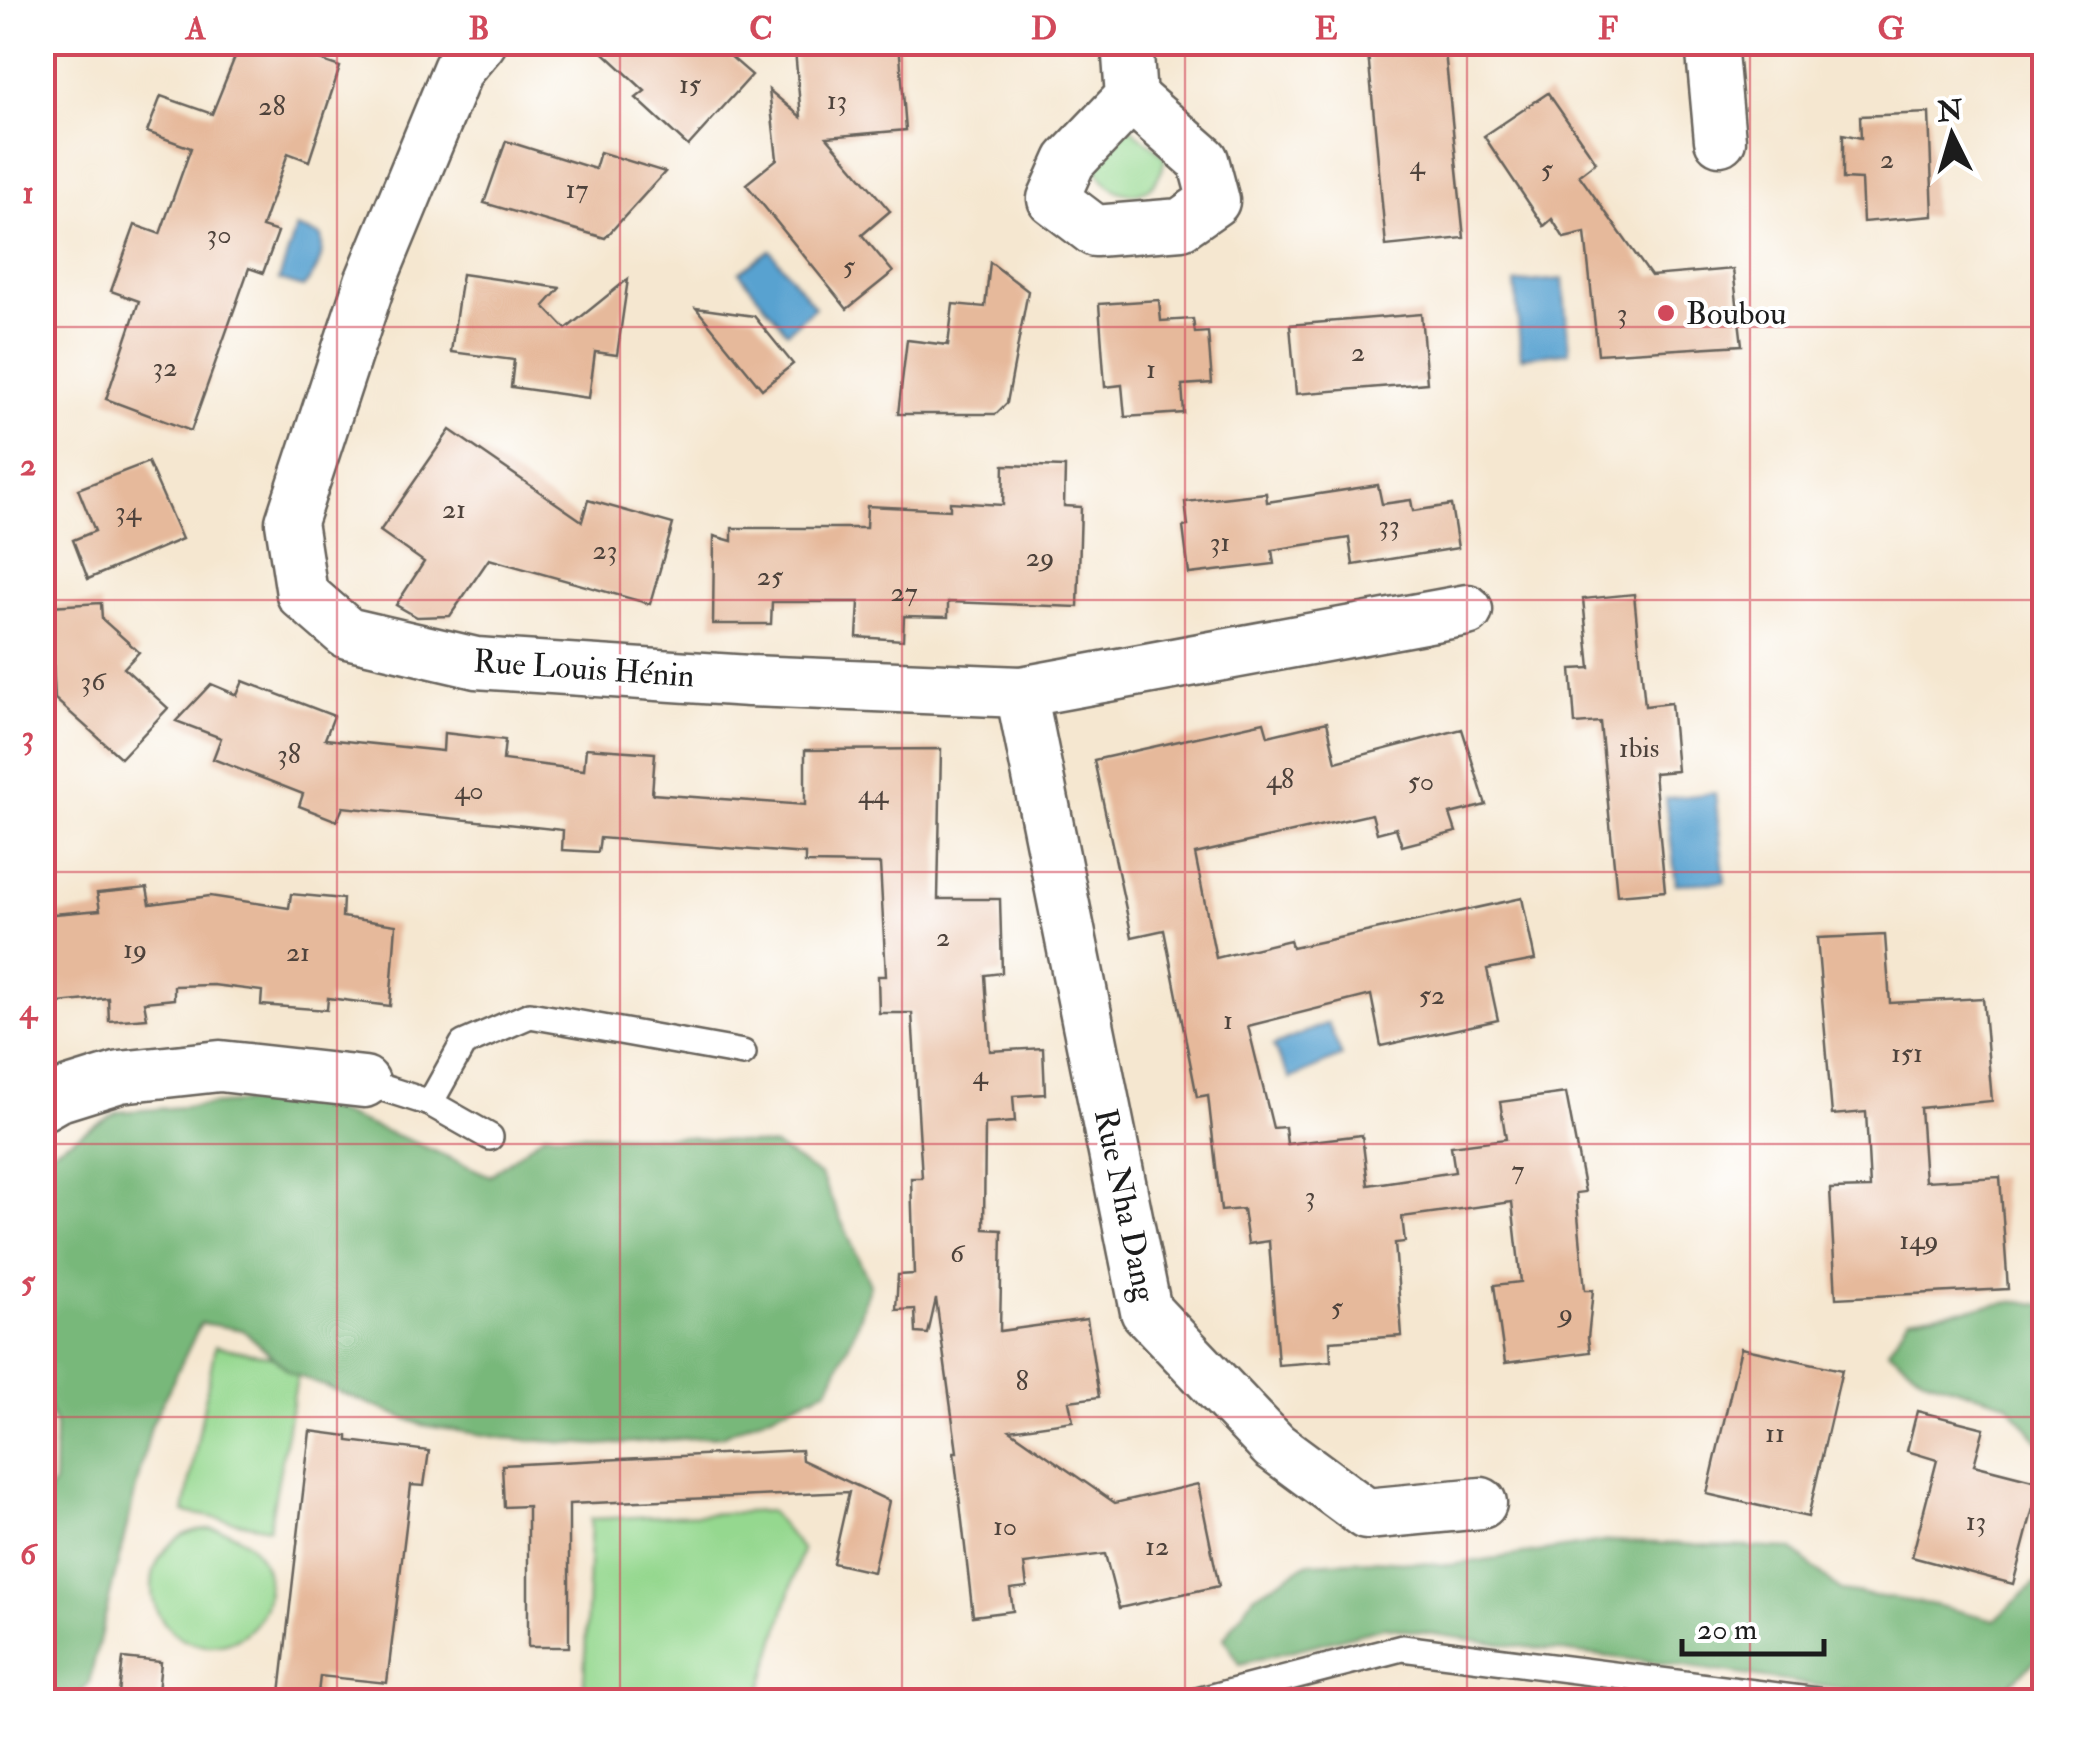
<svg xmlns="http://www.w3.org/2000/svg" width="2087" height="1744" font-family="'IM FELL Double Pica',serif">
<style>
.green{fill:#95d88f;stroke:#587a56;stroke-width:2.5}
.forest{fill:#78b87a;stroke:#4a6a4b;stroke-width:2.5}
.water{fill:#58a2d0;stroke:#3a5f76;stroke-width:2.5}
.building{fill:#e6b99b}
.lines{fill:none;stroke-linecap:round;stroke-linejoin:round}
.lane-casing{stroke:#68635b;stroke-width:30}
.street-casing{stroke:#68635b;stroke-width:55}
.lane{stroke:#fff;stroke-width:25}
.street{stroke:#fff;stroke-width:50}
.grid{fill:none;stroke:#d1495b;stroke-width:2.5;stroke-opacity:0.55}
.poi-dot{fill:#d1495b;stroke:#fff;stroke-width:4}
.labels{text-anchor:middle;stroke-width:8;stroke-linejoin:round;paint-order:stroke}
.number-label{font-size:28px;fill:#4e433c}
.poi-label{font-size:32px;fill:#1c1c1c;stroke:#fff;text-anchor:start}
.street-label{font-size:32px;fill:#1c1c1c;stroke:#fff}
.neatline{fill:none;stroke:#d1495b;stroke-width:4}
.grid-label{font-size:32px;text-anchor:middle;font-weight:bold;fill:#d1495b}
</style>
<rect width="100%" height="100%" fill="#fff"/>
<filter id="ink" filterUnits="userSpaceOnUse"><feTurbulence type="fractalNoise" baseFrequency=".01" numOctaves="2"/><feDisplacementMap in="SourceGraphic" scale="20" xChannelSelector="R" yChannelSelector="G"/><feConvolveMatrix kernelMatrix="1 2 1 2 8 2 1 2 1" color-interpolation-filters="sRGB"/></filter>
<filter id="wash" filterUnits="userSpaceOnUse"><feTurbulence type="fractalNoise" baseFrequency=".0048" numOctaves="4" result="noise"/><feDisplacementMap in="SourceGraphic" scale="40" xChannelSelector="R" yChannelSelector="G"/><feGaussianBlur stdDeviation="2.25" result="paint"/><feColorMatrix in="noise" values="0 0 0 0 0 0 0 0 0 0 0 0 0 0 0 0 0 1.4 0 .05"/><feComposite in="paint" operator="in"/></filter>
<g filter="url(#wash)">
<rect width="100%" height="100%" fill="#f5e7d0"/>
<g class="green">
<path d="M1124,123l41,33c-5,45 -50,51 -70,11z"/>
<path d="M215,1346l85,16 -31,166 -85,-16z"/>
<path d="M770,1511l32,39 -44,151h-175l8,-182z"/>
<circle cx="210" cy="1587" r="58"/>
</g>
<g class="forest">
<path d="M299,1098l117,45 74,33 55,-43 140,4 90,9 46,30 49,108 -15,46 -27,59 -107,47 -123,9 -95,-7 -81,-13 -131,-52 -48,-43 -42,-7 -50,103 -62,257 -15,18h-31l-1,-202 12,-15 1,-58 -13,-37 1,-233 75,-44z"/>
<path d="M2019,1301l25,4v143l-37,-45 -83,-25 -36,-28 21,-32z"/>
<path d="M1610,1541l182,8 49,42 89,13 65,16 49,-45v78l-53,48h-70l-252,-37 -160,-19 -125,-18 -144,37 -16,-26 30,-42 54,-33 65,-3 78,5z"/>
</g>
<g class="water">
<path d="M296,228l25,8c4,20 -4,37 -18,51l-24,-7z"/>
<path d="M770,250l45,57 -28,25 -48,-60z"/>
<path d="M1563,279l6,73 -48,5 -6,-74z"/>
<path d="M1715,793l10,89 -49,2 -10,-86z"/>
<path d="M1328,1023l14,33 -52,23 -17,-33z"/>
</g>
<g id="blocks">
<g class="building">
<path d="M241,42h27l72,25 -31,94 -21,-8 -26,74 16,5 -15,41 -14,-5 -58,163 -85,-32 33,-98 -28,-10 24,-66 25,9 31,-86 -44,-16 14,-36 51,18z"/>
<path d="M592,42h122l38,33 -64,71 -52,-48 9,-7z"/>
<path d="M870,42h29l7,88 -79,7 63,74 -28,24 31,37 -46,37 -101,-125 31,-25 -8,-69 32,27 -6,-67z"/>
<path d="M1367,42h77l20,196 -78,8z"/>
<path d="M1548,93l48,69 -17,13 72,101 82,-7 9,76 -144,9 -13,-121 -21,5 -12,-19 -8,7 -60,-90z"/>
<path d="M1929,113l4,103 -70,6 -2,-42 -18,-1v-45l18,4 -1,-22z"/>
<path d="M506,141l89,28 5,-17 65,20 -60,66 -121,-35z"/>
<path d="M990,262l38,29 -21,112 -11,11h-98l9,-74 41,5 5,-41 32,3z"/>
<path d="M462,274l98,14 -16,18 22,23 62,-50 -11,76 -22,-3 -6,46 -78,-11 3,-27 -63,-8z"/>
<path d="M1159,300l2,21 32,-2 2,14 13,-1 4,51 -30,2 2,28 -59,4 -3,-32 -17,2 -6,-83z"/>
<path d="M696,308l58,8 39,48 -31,25z"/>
<path d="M1421,314l6,69 -131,11 -6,-69z"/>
<path d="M450,430l132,91 6,-21 85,24 -23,80 -161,-45 -39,57 -33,1 -21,-12 28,-43 -44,-31z"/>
<path d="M148,462l34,77 -94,40 -15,-39 22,-9 -17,-42z"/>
<path d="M1004,465l61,2 -1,39 17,1 -3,100 -130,-5v15l-44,-1 -1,24 -46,-3 2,-35h-87l-1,22h-58l1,-88 18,5v-13h134l1,-22 83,4v-8l53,3z"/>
<path d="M1378,485l4,19 29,-4 2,11 38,-6 7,43 -105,17 -4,-27 -77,12 2,14 -85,10 -6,-47 5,-1 -3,-24 81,-9 1,9z"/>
<path d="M1634,594l11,112 26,-3 6,68 -23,2 11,118 -48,4 -17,-173 -25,2 -4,-55 19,-1 -7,-69z"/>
<path d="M101,603l1,16 37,33 -15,16 44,40 -47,50 -66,-59 -5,-93z"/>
<path d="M243,681l91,35 -9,23 118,12 1,-18 61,7 -2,20 81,10 2,-22 69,5 -3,41 153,11v-55l136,-1 -3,150h62l2,74 -17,2 5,76 53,-3 2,46 -32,2 2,26 -30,2 -1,105 18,1 -2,101 87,-12 12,78 -30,4 4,20 -63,9 105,73 83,-19 21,102 -100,22 -14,-54 -81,10 3,23 -17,2 3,22 -40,5 -19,-164h3l-21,-153 -8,35 -12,-1 -1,-24 -19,1 2,-35 16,-1 -3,-96h11l-10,-165h-33l-1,-37h8l-6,-112 -75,-1v-9l-205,-16 -2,14 -36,-2 1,-20 -220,-23 -6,14 -38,-15 4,-12 -90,-35 8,-21 -45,-17 35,-37 26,11z"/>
<path d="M1264,722l4,14 59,-14 9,40 126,-33 24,76 -36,9 6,18 -54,14 -6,-18 -19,5 -5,-19 -177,40 21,104 74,-18 2,8 230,-50 13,62 -48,9 11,51 -117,26 -10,-51 -123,31 25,102 12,-1 2,17 75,-9 6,50 87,-13 -4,-26 55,-7 -6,-37 66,-9 19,99 -9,1 9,97h8l-5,48 2,14 -85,11 -11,-78 27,-3 -9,-80 -110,15 3,25 -10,1 7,93 -72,5 1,20 -53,4 -9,-124 -21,3 -5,-35 -22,2 -13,-116 -11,2 -33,-167 -32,7 -38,-177z"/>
<path d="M147,888l3,16 60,-8 79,12 2,-14 52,5 -1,18 54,8 -6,81 -62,-8 -1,12 -66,-5 1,-14 -49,-6 -39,1v13l-30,3 3,16 -38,3 -1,-23 -59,6 -7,-89 58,-5 -3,-17z"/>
<path d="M1885,935l5,68 93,-5 9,103 -72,7 5,73 75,-4 8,112 -172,9 -6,-109 40,-1 -4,-76 -34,3 -15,-177z"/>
<path d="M1741,1348l101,22 -34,147 -101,-23z"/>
<path d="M1917,1411l67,17 -10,37 66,17 -27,102 -101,-27 25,-97 -30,-9z"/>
<path d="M310,1431l38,5v5l81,10 -5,35 -13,-1 -24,198 -67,-7 -3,26h-38z"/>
<path d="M801,1450l1,10 87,41 -16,71 -40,-9 16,-71 -280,12v143h-41v-141l-24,1 -2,-42z"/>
<path d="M123,1658l38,4 -4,40h-39z"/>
</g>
</g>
</g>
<g filter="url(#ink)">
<use href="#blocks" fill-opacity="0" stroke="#68635b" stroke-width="2.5"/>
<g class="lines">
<defs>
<g id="lane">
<path d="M364,1082l66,21 33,-59 67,-29 213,38"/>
<path d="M430,1103l60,34"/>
<path d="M1193,1702l209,-54 423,54"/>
</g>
<g id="street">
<path d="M481,42l-23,27 -88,213 -79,240 11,72 45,39 129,30 273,18 272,11 446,-82"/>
<path d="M1127,42l4,55 72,63 11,41 -33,23 -86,7 -42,-32 17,-38 61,-64"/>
<path d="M1711,42l9,98"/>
<path d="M1021,692l125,619 128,135 92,68 115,-11"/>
<path d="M42,1105l14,-8 64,-20 100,-11 144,16"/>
</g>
</defs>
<use href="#lane" class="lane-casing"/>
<use href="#street" class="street-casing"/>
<use href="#lane" class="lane"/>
<use href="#street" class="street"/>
</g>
</g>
<path class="grid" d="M337,42v1660M620,42v1660M902,42v1660M1185,42v1660M1467,42v1660M1750,42v1660M42,327h2002M42,600h2002M42,872h2002M42,1144h2002M42,1417h2002"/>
<circle class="poi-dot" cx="1666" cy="313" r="10"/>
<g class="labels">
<g class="number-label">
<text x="690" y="93">15</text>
<text x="837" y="109">13</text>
<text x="272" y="115">28</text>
<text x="1887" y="168">2</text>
<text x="1417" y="174">4</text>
<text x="1547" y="178">5</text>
<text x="577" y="198">17</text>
<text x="219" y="243">30</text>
<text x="849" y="275">5</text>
<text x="1622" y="322">3</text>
<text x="1358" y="361">2</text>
<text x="165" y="376">32</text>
<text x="1151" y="378">1</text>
<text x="454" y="518">21</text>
<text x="128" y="520">34</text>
<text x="1389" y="534">33</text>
<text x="1220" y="551">31</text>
<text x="605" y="559">23</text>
<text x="1040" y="566">29</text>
<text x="770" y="585">25</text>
<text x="904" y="601">27</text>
<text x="93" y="690">36</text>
<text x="1639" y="757">1bis</text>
<text x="289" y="763">38</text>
<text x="1280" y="788">48</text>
<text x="1421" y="790">50</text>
<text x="469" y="799">40</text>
<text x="873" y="803">44</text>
<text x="943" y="946">2</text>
<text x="135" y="958">19</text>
<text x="298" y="961">21</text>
<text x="1432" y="1004">52</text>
<text x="1228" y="1029">1</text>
<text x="1907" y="1062">151</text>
<text x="980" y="1084">4</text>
<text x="1518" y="1179">7</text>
<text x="1310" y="1205">3</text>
<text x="1919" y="1249">149</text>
<text x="957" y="1262">6</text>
<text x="1337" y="1316">5</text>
<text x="1566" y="1322">9</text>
<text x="1022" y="1390">8</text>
<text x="1775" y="1442">11</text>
<text x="1976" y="1530">13</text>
<text x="1005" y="1535">10</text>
<text x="1157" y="1555">12</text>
</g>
<g class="poi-label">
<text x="1686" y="324">Boubou</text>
</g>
<g class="street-label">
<text transform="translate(584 668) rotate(4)" y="11">Rue Louis Hénin</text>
<text transform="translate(1126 1205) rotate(78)" y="11">Rue Nha Dang</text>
</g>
</g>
<rect width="2087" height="1744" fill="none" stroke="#fff" stroke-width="110"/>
<g transform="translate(1952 135) rotate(355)" stroke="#ffffff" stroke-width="8" paint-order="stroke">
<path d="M0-8L18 38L0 25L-18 38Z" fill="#1c1c1c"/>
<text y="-15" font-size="28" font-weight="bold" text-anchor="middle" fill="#1c1c1c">N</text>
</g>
<path d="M1682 1639v15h142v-15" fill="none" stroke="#1c1c1c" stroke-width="5"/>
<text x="1697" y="1639" font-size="30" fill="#1c1c1c" stroke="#ffffff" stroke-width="8" paint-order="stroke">20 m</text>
<rect x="55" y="55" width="1977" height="1634" class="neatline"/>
<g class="grid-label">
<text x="196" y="39">A</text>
<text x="479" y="39">B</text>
<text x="761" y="39">C</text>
<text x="1044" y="39">D</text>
<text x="1326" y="39">E</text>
<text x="1608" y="39">F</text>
<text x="1891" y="39">G</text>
<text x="28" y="203">1</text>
<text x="28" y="475">2</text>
<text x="28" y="747">3</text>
<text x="28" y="1020">4</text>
<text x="28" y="1292">5</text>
<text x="28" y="1564">6</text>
</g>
</svg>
